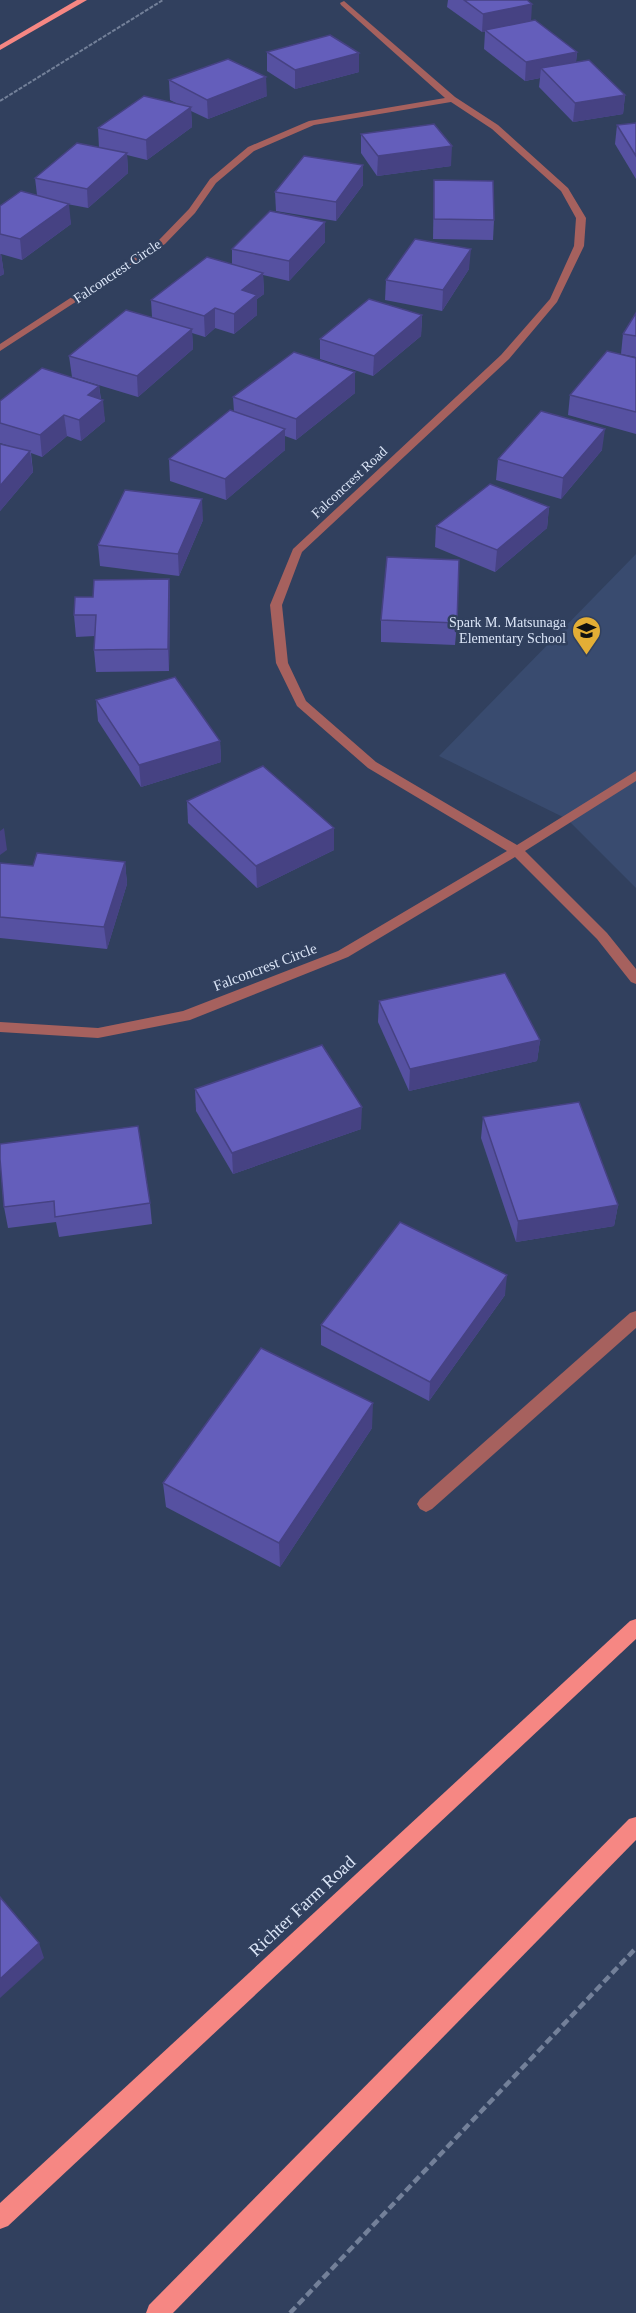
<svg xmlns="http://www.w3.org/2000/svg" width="636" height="2313" font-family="Georgia,serif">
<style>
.built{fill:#394b6f}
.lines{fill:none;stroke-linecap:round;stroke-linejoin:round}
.path-far1{stroke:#738099;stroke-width:2;stroke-dasharray:4 1.5;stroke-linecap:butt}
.path{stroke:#738099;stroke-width:4.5;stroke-dasharray:8 4;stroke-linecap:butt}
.minor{fill:#a6615e;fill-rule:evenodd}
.major{fill:#f68783;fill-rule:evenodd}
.wall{fill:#5651a1}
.shaded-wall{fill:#464283}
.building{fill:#645ebb;stroke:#464283;stroke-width:1.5}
.labels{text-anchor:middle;stroke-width:5;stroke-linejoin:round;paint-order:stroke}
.far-street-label{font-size:14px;fill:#dbe5f7;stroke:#31405e}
.far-poi-label{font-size:14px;fill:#dbe5f7;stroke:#31405e;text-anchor:end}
.street-label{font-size:15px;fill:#dbe5f7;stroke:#31405e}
.near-street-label{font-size:18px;fill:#dbe5f7;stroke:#31405e}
</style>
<rect width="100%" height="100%" fill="#31405e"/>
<path class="built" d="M636,554v334l-69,-69 -128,-63z"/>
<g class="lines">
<path class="path-far1" d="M0,101l163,-101"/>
<path class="path" d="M290,2313l346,-365"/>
<g class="minor">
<path d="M344,1l111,96 43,28 70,63 18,30 -2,28 -27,56 -48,57 -207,193 -20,53 6,58 18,38 70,61 141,83 119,-74v10l-111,70 82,82 29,36v15l-5,-2 -34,-43 -82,-82 -167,100 -158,63 -92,18 -98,-6v-10l98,6 85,-17 155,-60 169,-100 -139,-83 -71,-62 -21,-43 -6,-58 23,-56 208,-194 49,-56 24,-53 2,-28 -15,-27 -69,-62 -41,-27 -137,23 -60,26 -38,32 -21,30 -30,31 -165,107v-7l159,-104 30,-31 21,-30 38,-32 61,-26 136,-23 -104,-93 -1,-2z"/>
<path d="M636,1311v17l-204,181 -6,3 -6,-3 -3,-5 3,-5 210,-186z"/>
</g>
<g class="major">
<path d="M77,0h10l-87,50v-5z"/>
<path d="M636,1619v20l-628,587 -8,3v-26l630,-582z"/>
<path d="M636,1817v23l-463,473h-27l3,-8 480,-486z"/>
</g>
</g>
<g class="wall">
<path d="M448,0h79l4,21 46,31 -1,10 49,33 -2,19 -50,8 -34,-35 1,-9 -15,3 -41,-32 1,-17h-3l-35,-25z"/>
<path d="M267,52l92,20 -64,17 -28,-18z"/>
<path d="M169,80l98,16 -59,23 -17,-8 1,16 -45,33 -20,-5 1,18 -40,35 -21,-4 4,20 -49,36 -21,-6 3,20 -4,2v-70l37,-11 -2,-17 64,-30 -1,-20 82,-23 -10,-5z"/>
<path d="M636,123v56l-21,-35 2,-19z"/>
<path d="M361,134l90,32 -74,10 -16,-23z"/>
<path d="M434,180l60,40 -1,20 -60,-1z"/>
<path d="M363,185l-27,36 -60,-10 -1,-19z"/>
<path d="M325,222v20l-36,39 -26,-6 1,19 -7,5v16l-23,19 -19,-6 -10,9 -13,-4 1,16 -55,48 -66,-20 -3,-21 83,-39 -1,-17 81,-35v-16z"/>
<path d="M469,269l-27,42 -57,-11 1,-20z"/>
<path d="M636,313v44l-15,-3 2,-20z"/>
<path d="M422,315l-1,21 -48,40 -53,-17v-20z"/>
<path d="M636,358v76l-68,-19 2,-20z"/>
<path d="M99,386l2,13 4,22 -24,20 -14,-5 -25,21 -11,-4 2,19 -33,39v-67l13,3 -13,-4v-42z"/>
<path d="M355,393l-59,47 -11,-4v14l-59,50 -56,-19 -1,-22 65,-47 -1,-15z"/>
<path d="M602,450l-41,49 -65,-19 2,-21z"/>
<path d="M549,507l-2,21 -52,44 -60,-25 1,-21z"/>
<path d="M203,520l-24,56 -79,-10 -2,-21z"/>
<path d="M169,579l1,21 -1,71 -73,1 -2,-22 1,-14 -19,1 -2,-22 19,-18z"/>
<path d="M381,620l76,3 -2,22 -74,-3z"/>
<path d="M96,700l124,41 1,21 -80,25 -43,-66z"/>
<path d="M187,801l147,49 -77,38 -69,-65z"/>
<path d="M125,862l2,22 -20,65 -107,-11v-75l33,3z"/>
<path d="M379,1001l161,39 -3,21 -128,30 -31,-69z"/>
<path d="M195,1089l166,40 -128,45 -37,-63z"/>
<path d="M483,1117l135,88 -4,21 -98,16 -35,-104z"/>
<path d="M0,1159l150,44 2,21 -93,13 -3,-15 -48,6 -4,-21z"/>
<path d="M505,1295l-76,106 -108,-56v-20z"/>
<path d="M372,1428l-92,139 -114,-60 -3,-24z"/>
</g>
<g class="shaded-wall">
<path d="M532,4l-1,18 -46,8v2h-3l1,-18z"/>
<path d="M577,52l-2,19 -34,-3 -1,10 -15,3 1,-19z"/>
<path d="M359,53v19l-64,17v-19z"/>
<path d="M266,77l1,19 -59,23 -1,-19z"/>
<path d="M625,95l-2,19 -50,8 2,-19z"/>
<path d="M191,107l1,20 -45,33 -1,-20z"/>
<path d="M452,146l-1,20 -74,10 1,-20z"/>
<path d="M127,153l1,20 -40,35 -1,-19z"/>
<path d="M363,165v20l-27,36v-19z"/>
<path d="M69,204l2,20 -49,36 -2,-21z"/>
<path d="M325,222v20l-36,39v-20z"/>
<path d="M471,249l-2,20 -27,42 1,-21z"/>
<path d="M0,254h1l3,20 -4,2z"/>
<path d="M263,273l1,21 -7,5v16l-23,19v-20l8,-24z"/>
<path d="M215,308v20l-10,9 -1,-21z"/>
<path d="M422,315l-1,21 -48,40 1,-20z"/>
<path d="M192,329l1,20 -55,48 -1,-21z"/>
<path d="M355,372v21l-59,47v-21z"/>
<path d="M99,386l2,16 2,-2 2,21 -24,20 -2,-21 9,-25z"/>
<path d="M64,415l3,21 -25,21 -2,-22z"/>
<path d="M285,429v21l-59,50 -1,-21z"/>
<path d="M605,429l-3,21 -41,49 2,-21z"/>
<path d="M30,451l3,21 -33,39v-25z"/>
<path d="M202,499l1,21 -24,56 -1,-22z"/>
<path d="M549,507l-2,21 -52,44 2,-22z"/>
<path d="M169,579l1,21 -1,71 -1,-22z"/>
<path d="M220,741l1,21 -80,25 -2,-22z"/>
<path d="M4,828l3,22 -7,5v-24z"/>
<path d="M334,828v22l-77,38 -1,-22z"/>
<path d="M125,862l2,22 -20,65 -3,-22z"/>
<path d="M540,1040l-3,21 -128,30 1,-22z"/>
<path d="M362,1107l-1,22 -128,45 -1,-21z"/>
<path d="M618,1205l-4,21 -98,16 2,-21z"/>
<path d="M507,1275l-2,20 -76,106 1,-19z"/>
<path d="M373,1403l-1,25 -92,139 -1,-24z"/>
<path d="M39,1943l5,15 -44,40v-19z"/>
</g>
<g class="building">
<path d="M464,0h63l5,4 -49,10z"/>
<path d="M535,20l42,32 -51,10 -41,-32z"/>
<path d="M330,35l29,18 -64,17 -28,-18z"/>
<path d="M228,59l38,18 -59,23 -38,-20z"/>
<path d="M589,60l36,35 -50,8 -34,-35z"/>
<path d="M144,96l47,11 -45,33 -48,-12z"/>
<path d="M636,123v33l-19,-31z"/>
<path d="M434,124l18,22 -74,10 -17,-22z"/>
<path d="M77,143l50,10 -40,36 -52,-11z"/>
<path d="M304,156l59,9 -27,37 -61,-10z"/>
<path d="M434,180l59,1 1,39 -60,-1z"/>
<path d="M21,191l48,13 -49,35 -20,-5v-28z"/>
<path d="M270,211l55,11 -36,39 -57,-12z"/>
<path d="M415,239l56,10 -28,41 -57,-10z"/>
<path d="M207,257l56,16 -21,17 15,5 -23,19 -19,-6 -11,8 -53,-16z"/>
<path d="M369,299l53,16 -48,41 -54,-17z"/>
<path d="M126,310l66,19 -55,47 -68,-20z"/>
<path d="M636,313v23l-13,-2z"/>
<path d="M607,351l29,7v54l-66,-17z"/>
<path d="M294,352l61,20 -59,47 -63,-22z"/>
<path d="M42,368l57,18 -11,9 15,5 -24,20 -15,-5 -24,20 -40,-12v-22z"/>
<path d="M230,410l55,19 -60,50 -56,-20z"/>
<path d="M541,411l64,18 -42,49 -65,-19z"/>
<path d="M0,444l30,7 -30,35z"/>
<path d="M490,484l59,23 -52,43 -61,-24z"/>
<path d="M125,490l77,9 -24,55 -80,-9z"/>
<path d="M387,557l72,3 -2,63 -76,-3z"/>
<path d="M169,579l-1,70 -74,1 2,-35h-22l1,-18h18l1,-17z"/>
<path d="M175,677l45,64 -81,24 -43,-65z"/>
<path d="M263,766l71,62 -78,38 -69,-65z"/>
<path d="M37,853l88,9 -21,65 -104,-10v-54l33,3z"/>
<path d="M505,973l35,67 -130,29 -31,-68z"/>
<path d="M322,1045l40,62 -130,46 -37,-64z"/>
<path d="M579,1102l39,103 -100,16 -35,-104z"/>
<path d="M138,1126l12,77 -95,14 -1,-16 -50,6 -4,-48v-15z"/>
<path d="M400,1222l107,53 -77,107 -109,-57z"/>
<path d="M261,1348l112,55 -94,140 -116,-60z"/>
<path d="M0,1897l39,46 -39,36z"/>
</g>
<defs>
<symbol id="school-pin" viewBox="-11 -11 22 30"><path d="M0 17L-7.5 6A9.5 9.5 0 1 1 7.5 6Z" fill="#e4ae35" stroke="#31405e"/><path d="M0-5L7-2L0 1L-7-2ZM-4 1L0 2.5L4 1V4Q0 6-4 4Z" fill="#111"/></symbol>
</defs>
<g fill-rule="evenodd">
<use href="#school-pin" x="570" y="614" width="33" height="45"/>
</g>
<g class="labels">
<g class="far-street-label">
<text transform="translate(117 271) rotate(-34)" y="5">Falconcrest Circle</text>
<text transform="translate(349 482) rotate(-43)" y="5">Falconcrest Road</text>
</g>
<g class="far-poi-label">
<text x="566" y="627">Spark M. Matsunaga<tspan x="566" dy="16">Elementary School</tspan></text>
</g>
<g class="street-label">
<text transform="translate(265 967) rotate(-21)" y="5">Falconcrest Circle</text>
</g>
<g class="near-street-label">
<text transform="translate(302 1906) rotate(-43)" y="6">Richter Farm Road</text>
</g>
</g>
</svg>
